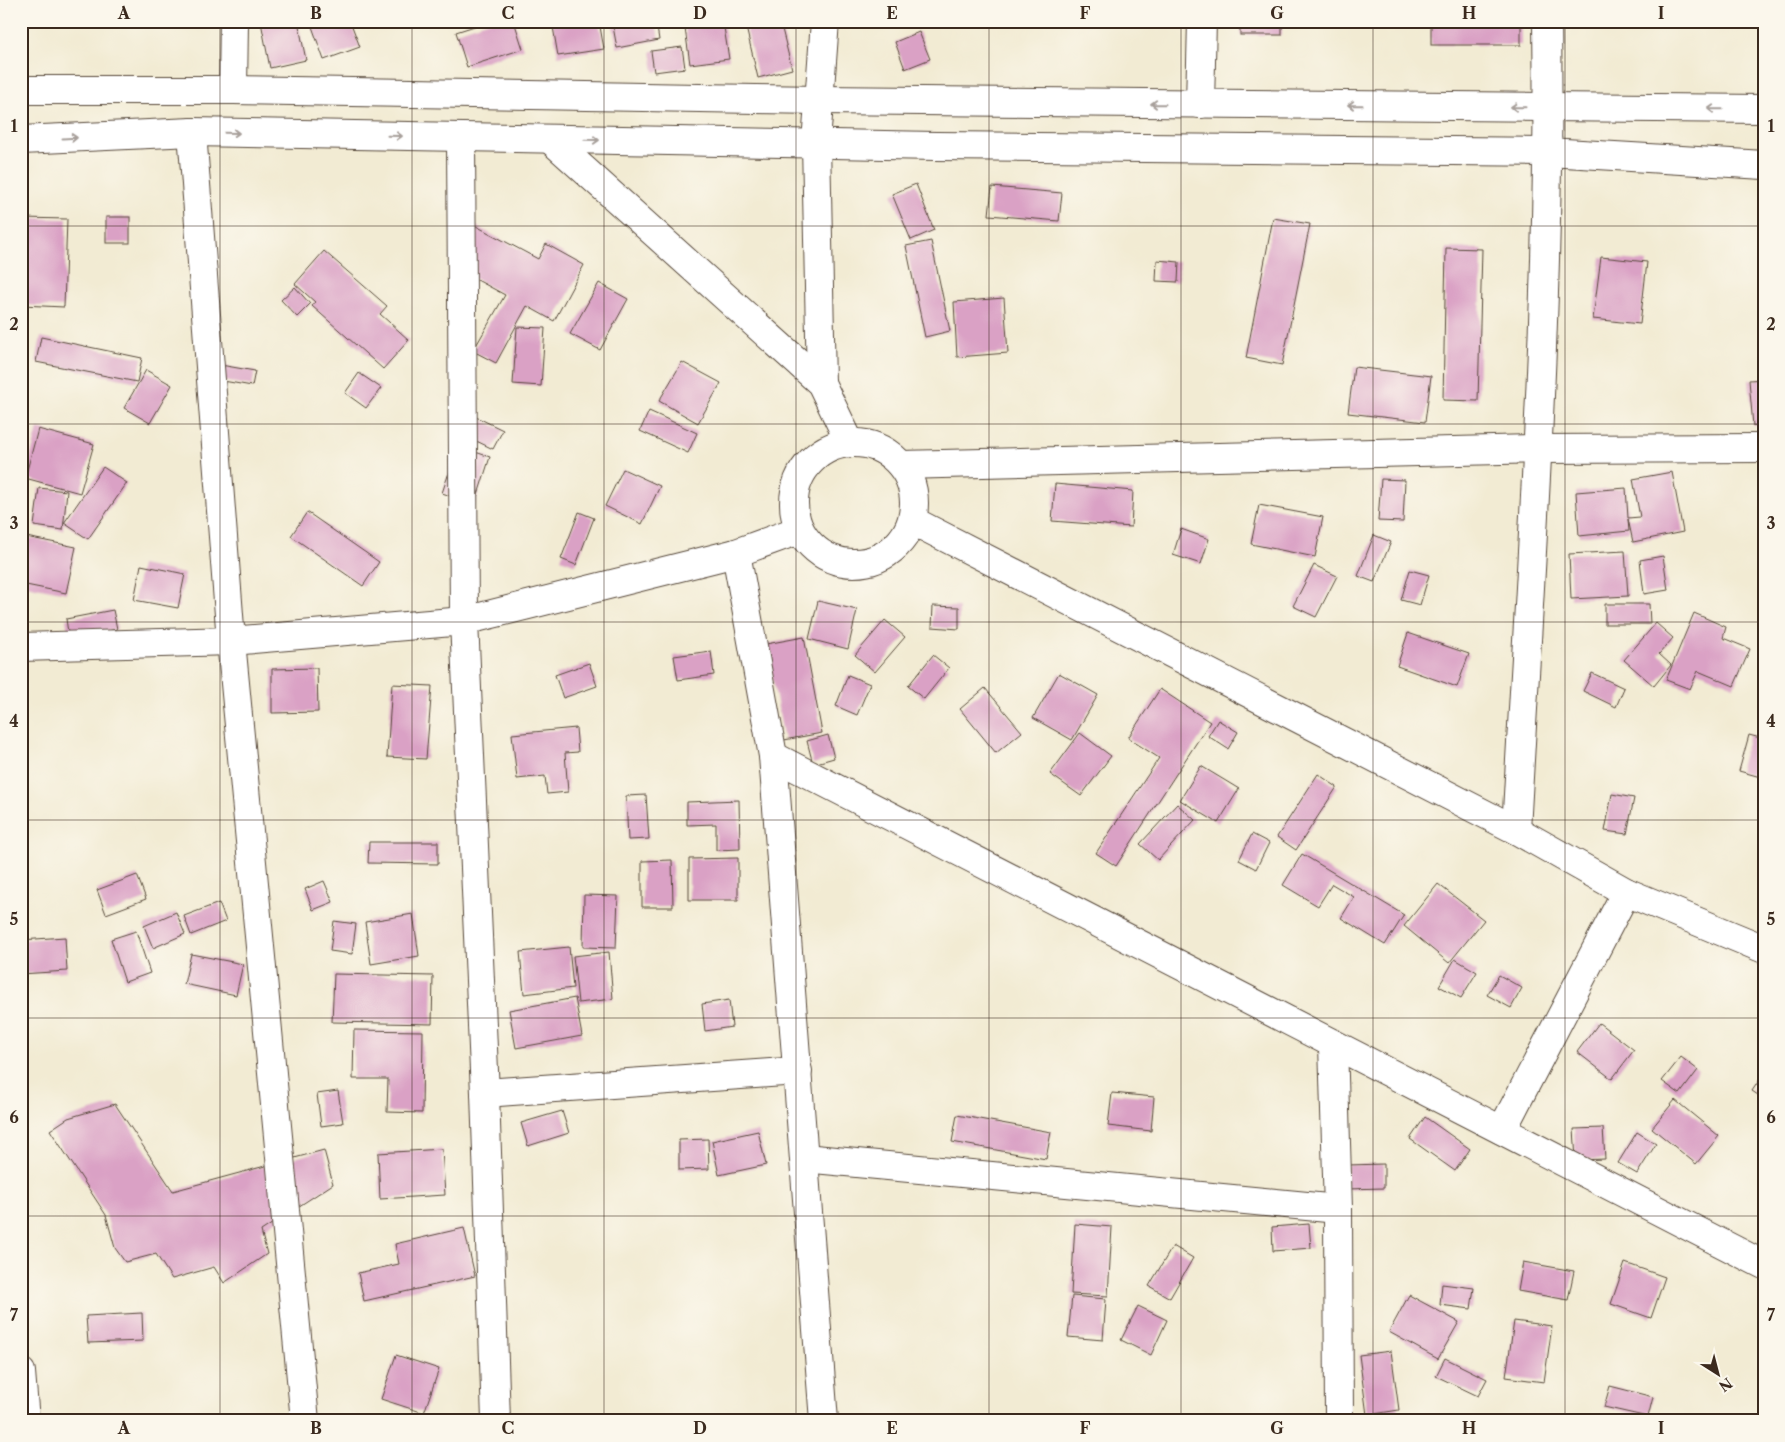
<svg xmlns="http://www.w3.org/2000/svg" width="1785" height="1442" font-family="'Libre Caslon Text',serif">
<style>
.building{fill:#daa1c5}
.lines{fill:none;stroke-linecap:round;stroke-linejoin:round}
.minor-casing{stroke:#564739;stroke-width:30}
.minor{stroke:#fff;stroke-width:28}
.oneway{stroke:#a79f9a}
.grid{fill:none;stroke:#3b2a1e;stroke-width:1;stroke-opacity:0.55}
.neatline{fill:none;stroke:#3b2a1e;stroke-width:2}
.grid-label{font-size:16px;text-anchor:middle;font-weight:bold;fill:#3b2a1e}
</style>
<rect width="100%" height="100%" fill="#fbf7ec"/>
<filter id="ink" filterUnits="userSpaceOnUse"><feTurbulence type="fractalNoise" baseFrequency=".02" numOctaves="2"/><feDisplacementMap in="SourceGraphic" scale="10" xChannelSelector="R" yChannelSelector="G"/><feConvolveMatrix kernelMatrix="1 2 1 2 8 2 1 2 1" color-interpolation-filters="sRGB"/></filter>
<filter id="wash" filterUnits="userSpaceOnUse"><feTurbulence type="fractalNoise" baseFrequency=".0096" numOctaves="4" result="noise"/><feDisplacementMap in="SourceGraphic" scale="20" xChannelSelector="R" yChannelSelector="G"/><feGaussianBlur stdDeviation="1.12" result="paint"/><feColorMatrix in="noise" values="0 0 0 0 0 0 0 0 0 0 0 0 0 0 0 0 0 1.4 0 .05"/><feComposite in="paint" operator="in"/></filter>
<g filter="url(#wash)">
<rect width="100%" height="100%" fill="#f2ebd3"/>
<g id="blocks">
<g class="building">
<path d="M266,21h32l8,39 -36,8 -9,-46z"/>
<path d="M310,21h40l10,26 -36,13z"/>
<path d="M490,21h24l9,28 -56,18 -11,-35z"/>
<path d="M552,21h47l5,28 -46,7z"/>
<path d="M612,21h44l3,19 -42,8z"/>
<path d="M684,21h39l6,38 -39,5z"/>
<path d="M751,21h29l12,48 -34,9 -13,-55z"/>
<rect x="1240" y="21" width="42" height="14"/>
<rect x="1431" y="21" width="90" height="24"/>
<path d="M919,32l11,27 -25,10 -10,-27z"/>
<path d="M682,47l3,21 -31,4 -3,-21z"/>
<path d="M916,184l18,46 -23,10 -19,-46z"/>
<path d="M992,187l70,6 -3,28 -70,-6z"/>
<rect x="106" y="217" width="24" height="26"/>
<path d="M22,218l45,1 -3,88 -43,-2z"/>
<path d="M1273,218l37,6 -28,141 -36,-7z"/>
<path d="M476,226l62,33 8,-15 38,21 -30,56 -27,-15 -31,57 -23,-12 32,-56 -52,-28z"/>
<path d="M931,241l19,90 -25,6 -19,-91z"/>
<path d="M1446,248l36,1 -4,152 -35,-1z"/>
<path d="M1764,250v42h-2l-3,-41z"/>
<path d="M324,251l63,55 -7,8 29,26 -26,29 -71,-63 3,-4 -20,-18z"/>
<path d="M1601,257l46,5 -7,62 -47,-5z"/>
<path d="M1157,260l22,2 -1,20 -22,-1z"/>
<path d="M599,283l29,16 -28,51 -30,-16z"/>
<path d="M295,287l15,17 -13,13 -16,-17z"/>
<path d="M1004,298l4,55 -51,4 -3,-55z"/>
<path d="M517,327l28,1 -4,58 -28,-2z"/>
<path d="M41,337l101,21 -5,24 -101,-20z"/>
<path d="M682,362l39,21 -23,40 -39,-22z"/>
<path d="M209,363l46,8 -3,15 -46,-8z"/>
<path d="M1354,367l77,9 -6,46 -77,-9z"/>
<path d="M146,370l26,15 -22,38 -26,-15z"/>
<path d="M359,373l22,15 -15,20 -21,-15z"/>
<path d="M1764,379v45l-11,2 -4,-46z"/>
<path d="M649,411l48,22 -9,20 -48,-22z"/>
<path d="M474,416l29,14 -10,19 -29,-14z"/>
<path d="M38,429l56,15 -14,49 -55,-15z"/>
<path d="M458,446l32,11 -15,47 -33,-11z"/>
<path d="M103,467l24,16 -39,56 -24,-16z"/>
<path d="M623,469l37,17 -18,38 -37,-18z"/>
<path d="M1672,472l11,60 -50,10 -5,-23 1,12 -50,5 -3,-44 50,-4 2,30 12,-1 -7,-38z"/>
<path d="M1381,479l24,1 -2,42 -25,-1z"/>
<path d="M1055,484l78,7 -2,36 -79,-6z"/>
<path d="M39,488l28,3 -4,39 -29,-4z"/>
<path d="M1259,505l64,12 -8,40 -64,-13z"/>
<path d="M307,512l72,50 -16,24 -72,-50z"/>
<path d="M579,512l15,6 -18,47 -15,-6z"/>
<path d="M1181,529l28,10 -8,25 -28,-9z"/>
<path d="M1374,535l17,7 -17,40 -16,-6z"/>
<path d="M21,536l55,11 -10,46 -45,-9 4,-16 -4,-1z"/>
<path d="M1625,551l3,45 -57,3 -2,-45z"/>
<path d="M1663,556l5,34 -24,4 -4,-34z"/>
<path d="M141,565l44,9 -7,34 -44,-8z"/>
<path d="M1314,565l23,11 -21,41 -23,-11z"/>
<path d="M1410,570l19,5 -9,30 -19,-5z"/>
<path d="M818,601l39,9 -9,39 -39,-10z"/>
<path d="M1605,604h44l1,20h-45z"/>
<path d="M933,606l26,1v22l-27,-2z"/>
<path d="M113,610l4,19 -48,10 -3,-20z"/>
<path d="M1694,613l32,14 -3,11 27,11 -16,37 -36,-15 -8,18 -24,-9z"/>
<path d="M885,620l20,17 -30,35 -20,-17z"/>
<path d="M1656,623l17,15 -14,16 12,11 -17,21 -30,-26z"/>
<path d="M1408,633l61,21 -12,33 -60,-21z"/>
<path d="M804,637l18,96 -38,7 -18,-96z"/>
<path d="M711,651l3,24 -36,5 -4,-24z"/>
<path d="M933,655l16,13 -25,31 -16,-13z"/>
<path d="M589,663l8,23 -34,12 -8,-23z"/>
<path d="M317,668l1,44 -46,1v-44z"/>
<path d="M1059,673l39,22 -26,45 -39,-22z"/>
<path d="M1592,673l32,15 -8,19 -33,-16z"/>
<path d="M848,675l22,9 -13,31 -21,-9z"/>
<path d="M392,684l40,2 -6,73 -39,-2z"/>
<path d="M985,688l37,44 -26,21 -36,-44z"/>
<path d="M1160,689l50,33 -94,144 -20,-13 63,-95 -31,-20z"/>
<path d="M1218,720l20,12 -10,17 -20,-13z"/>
<path d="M576,728l2,24 -13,1 3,39 -21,2 -2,-18 -28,3 -5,-45z"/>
<path d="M1080,733l31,23 -30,40 -31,-22z"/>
<path d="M828,735l6,23 -21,6 -6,-23z"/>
<path d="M1749,735l15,4v39l-25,-7z"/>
<path d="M1201,766l38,23 -21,34 -38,-23z"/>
<path d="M1318,774l19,13 -41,63 -19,-13z"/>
<path d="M1612,794l22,4 -7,36 -22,-3z"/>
<path d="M646,795l3,44 -21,1 -2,-44z"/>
<path d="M739,800l1,49 -24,1v-26l-29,1v-23z"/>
<path d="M1177,804l18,16 -37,40 -18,-16z"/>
<path d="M1252,834l17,9 -13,26 -17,-9z"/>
<path d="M369,842h69v22l-70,-1z"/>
<path d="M1302,854l102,61 -19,30 -44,-27 13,-21 -22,-13 -14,22 -35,-21z"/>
<path d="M738,858v42h-49v-41z"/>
<path d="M672,860l1,47h-31v-46z"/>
<path d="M137,875l9,24 -40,15 -9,-24z"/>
<path d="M324,881l9,21 -20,8 -8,-21z"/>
<path d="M1438,884l46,36 -35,43 -45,-37z"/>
<path d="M584,895l34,1 -2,52 -33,-1z"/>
<path d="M219,903l7,18 -35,14 -7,-19z"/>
<path d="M176,912l9,22 -32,14 -9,-22z"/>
<path d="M413,914l6,42 -48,8 -6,-42z"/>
<path d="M334,921l22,3 -4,30 -22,-3z"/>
<path d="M136,931l14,42 -25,9 -14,-43z"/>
<path d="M65,937l2,34 -46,3v-34z"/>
<path d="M569,947l4,41 -49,6 -4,-42z"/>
<path d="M609,952l4,47 -35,4 -5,-47z"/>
<path d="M191,954l52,10 -7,31 -52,-11z"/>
<path d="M1455,959l22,13 -16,26 -22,-12z"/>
<path d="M334,974l99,2 -1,48 -100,-2z"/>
<path d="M1499,975l23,13 -11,20 -24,-13z"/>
<path d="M575,998l7,38 -66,12 -7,-38z"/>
<path d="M729,1000l3,27 -27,4 -3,-27z"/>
<path d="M1599,1023l35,27 -22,29 -35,-27z"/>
<path d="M354,1030l69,1 -1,82 -35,-1 1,-33h-35z"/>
<path d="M1681,1057l17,13 -18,24 -18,-13z"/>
<path d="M1764,1073v26l-12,-8z"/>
<path d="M338,1091l5,32 -22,3 -4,-32z"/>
<path d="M1112,1093l42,4 -3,34 -43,-5z"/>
<path d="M1675,1100l44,36 -23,28 -44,-36z"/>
<path d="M115,1104l58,87 151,-41 9,34 -72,47 6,23 -43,29 -10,-16 -42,12 -16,-25 -31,8 -10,-14 -9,-33 -56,-85 18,-12z"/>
<path d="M562,1111l7,22 -41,13 -7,-23z"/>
<path d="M957,1115l94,17 -5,27 -94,-17z"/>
<path d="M1425,1117l45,32 -15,22 -45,-32z"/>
<path d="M1603,1128l2,31 -29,1 -2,-31z"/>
<path d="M758,1131l8,34 -47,10 -7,-34z"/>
<path d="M1637,1132l19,12 -19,30 -19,-11z"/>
<path d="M708,1139l1,30 -30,1v-30z"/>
<path d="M442,1149l3,46 -65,4 -2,-46z"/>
<path d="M1384,1164v24l-37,1v-24z"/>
<path d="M1075,1224l37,3 -4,69 -37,-2z"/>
<path d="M1309,1224l2,24 -38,3 -1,-24z"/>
<path d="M464,1228l11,48 -111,25 -6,-28 41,-9 -4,-20z"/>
<path d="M1173,1246l20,12 -23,40 -21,-12z"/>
<path d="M1523,1262l51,9 -6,29 -50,-9z"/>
<path d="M1625,1263l40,14 -14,41 -40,-14z"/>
<path d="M1442,1284l32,4 -3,21 -31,-4z"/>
<path d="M1409,1295l50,27 -21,37 -49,-27z"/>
<path d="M1072,1296l34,3 -3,41 -35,-3z"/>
<path d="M1138,1306l29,14 -16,35 -30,-15z"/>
<path d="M142,1313l1,28 -55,2 -2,-27z"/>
<path d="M1514,1321l38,5 -8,56 -38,-5z"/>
<path d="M1391,1351l8,59 -32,5 -8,-60z"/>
<path d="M396,1355l43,14 -15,44 -43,-14z"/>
<path d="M1445,1358l42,21 -9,17 -42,-20z"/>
<path d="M1610,1386l43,11 -5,20 -44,-10z"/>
</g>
</g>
</g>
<g filter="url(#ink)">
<use href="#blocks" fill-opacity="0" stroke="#564739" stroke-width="1"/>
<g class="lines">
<defs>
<g id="minor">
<path d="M21,90h212l587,10 944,9"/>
<path d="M233,90l1,-69"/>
<path d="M1200,104l2,-83"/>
<path d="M192,132l39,509 74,780"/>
<path d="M461,137l3,484 21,472 11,328"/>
<path d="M550,139l271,244 29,60"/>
<path d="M21,140l171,-8 744,14 612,6 216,13"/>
<path d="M821,383l-5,-240 9,-122"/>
<circle cx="854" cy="503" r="60"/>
<path d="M901,465l636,-16 227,-1"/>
<path d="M913,521l603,309 110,62 138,57"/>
<path d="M736,553l37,203 51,665"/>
<path d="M21,647l210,-6 233,-20 272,-68 63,-23"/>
<path d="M773,756l991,509"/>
<path d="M1516,830c15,-269 35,-539 31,-809"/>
<path d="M1333,1044l5,165 1,212"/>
<path d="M485,1093l313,-22"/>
<path d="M1502,1130l124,-238"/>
<path d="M804,1158l534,51"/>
<path d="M21,1372l4,49"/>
</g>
</defs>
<use href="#minor" class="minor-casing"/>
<use href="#minor" class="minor"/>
</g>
<defs><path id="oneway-shaft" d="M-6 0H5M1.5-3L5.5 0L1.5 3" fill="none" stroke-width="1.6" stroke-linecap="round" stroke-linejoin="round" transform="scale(1.25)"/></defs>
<g class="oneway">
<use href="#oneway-shaft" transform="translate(1158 104) rotate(-179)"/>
<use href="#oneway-shaft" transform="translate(1355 105) rotate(-179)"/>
<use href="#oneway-shaft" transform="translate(1518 107) rotate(-179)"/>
<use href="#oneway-shaft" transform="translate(1715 109) rotate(-179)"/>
<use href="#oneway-shaft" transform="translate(232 133) rotate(1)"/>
<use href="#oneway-shaft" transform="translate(395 136) rotate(1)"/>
<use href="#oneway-shaft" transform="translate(70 138) rotate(-3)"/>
<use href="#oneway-shaft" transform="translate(592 140) rotate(1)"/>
</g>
</g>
<path class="grid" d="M220,21v1400M412,21v1400M604,21v1400M796,21v1400M989,21v1400M1181,21v1400M1373,21v1400M1565,21v1400M21,226h1743M21,424h1743M21,622h1743M21,820h1743M21,1018h1743M21,1216h1743"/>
<rect width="1785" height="1442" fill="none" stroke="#fbf7ec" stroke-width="55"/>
<g transform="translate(1718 1374) rotate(144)" stroke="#fbf7ec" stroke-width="4" paint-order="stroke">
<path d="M0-4L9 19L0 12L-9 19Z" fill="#3b2a1e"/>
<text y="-8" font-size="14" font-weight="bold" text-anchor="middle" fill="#3b2a1e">N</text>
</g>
<rect x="28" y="28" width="1730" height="1386" class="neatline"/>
<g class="grid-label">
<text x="124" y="19">A</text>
<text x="316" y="19">B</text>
<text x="508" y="19">C</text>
<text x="700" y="19">D</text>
<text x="892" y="19">E</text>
<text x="1085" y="19">F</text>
<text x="1277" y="19">G</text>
<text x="1469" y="19">H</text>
<text x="1661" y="19">I</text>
<text x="14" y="132">1</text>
<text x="1771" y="132">1</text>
<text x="14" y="330">2</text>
<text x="1771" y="330">2</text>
<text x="14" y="529">3</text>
<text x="1771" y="529">3</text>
<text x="14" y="727">4</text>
<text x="1771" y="727">4</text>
<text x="14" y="925">5</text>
<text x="1771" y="925">5</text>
<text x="14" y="1123">6</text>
<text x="1771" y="1123">6</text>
<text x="14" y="1321">7</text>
<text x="1771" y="1321">7</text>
<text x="124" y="1434">A</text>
<text x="316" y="1434">B</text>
<text x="508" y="1434">C</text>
<text x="700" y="1434">D</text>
<text x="892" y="1434">E</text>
<text x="1085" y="1434">F</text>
<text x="1277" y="1434">G</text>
<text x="1469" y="1434">H</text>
<text x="1661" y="1434">I</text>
</g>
</svg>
